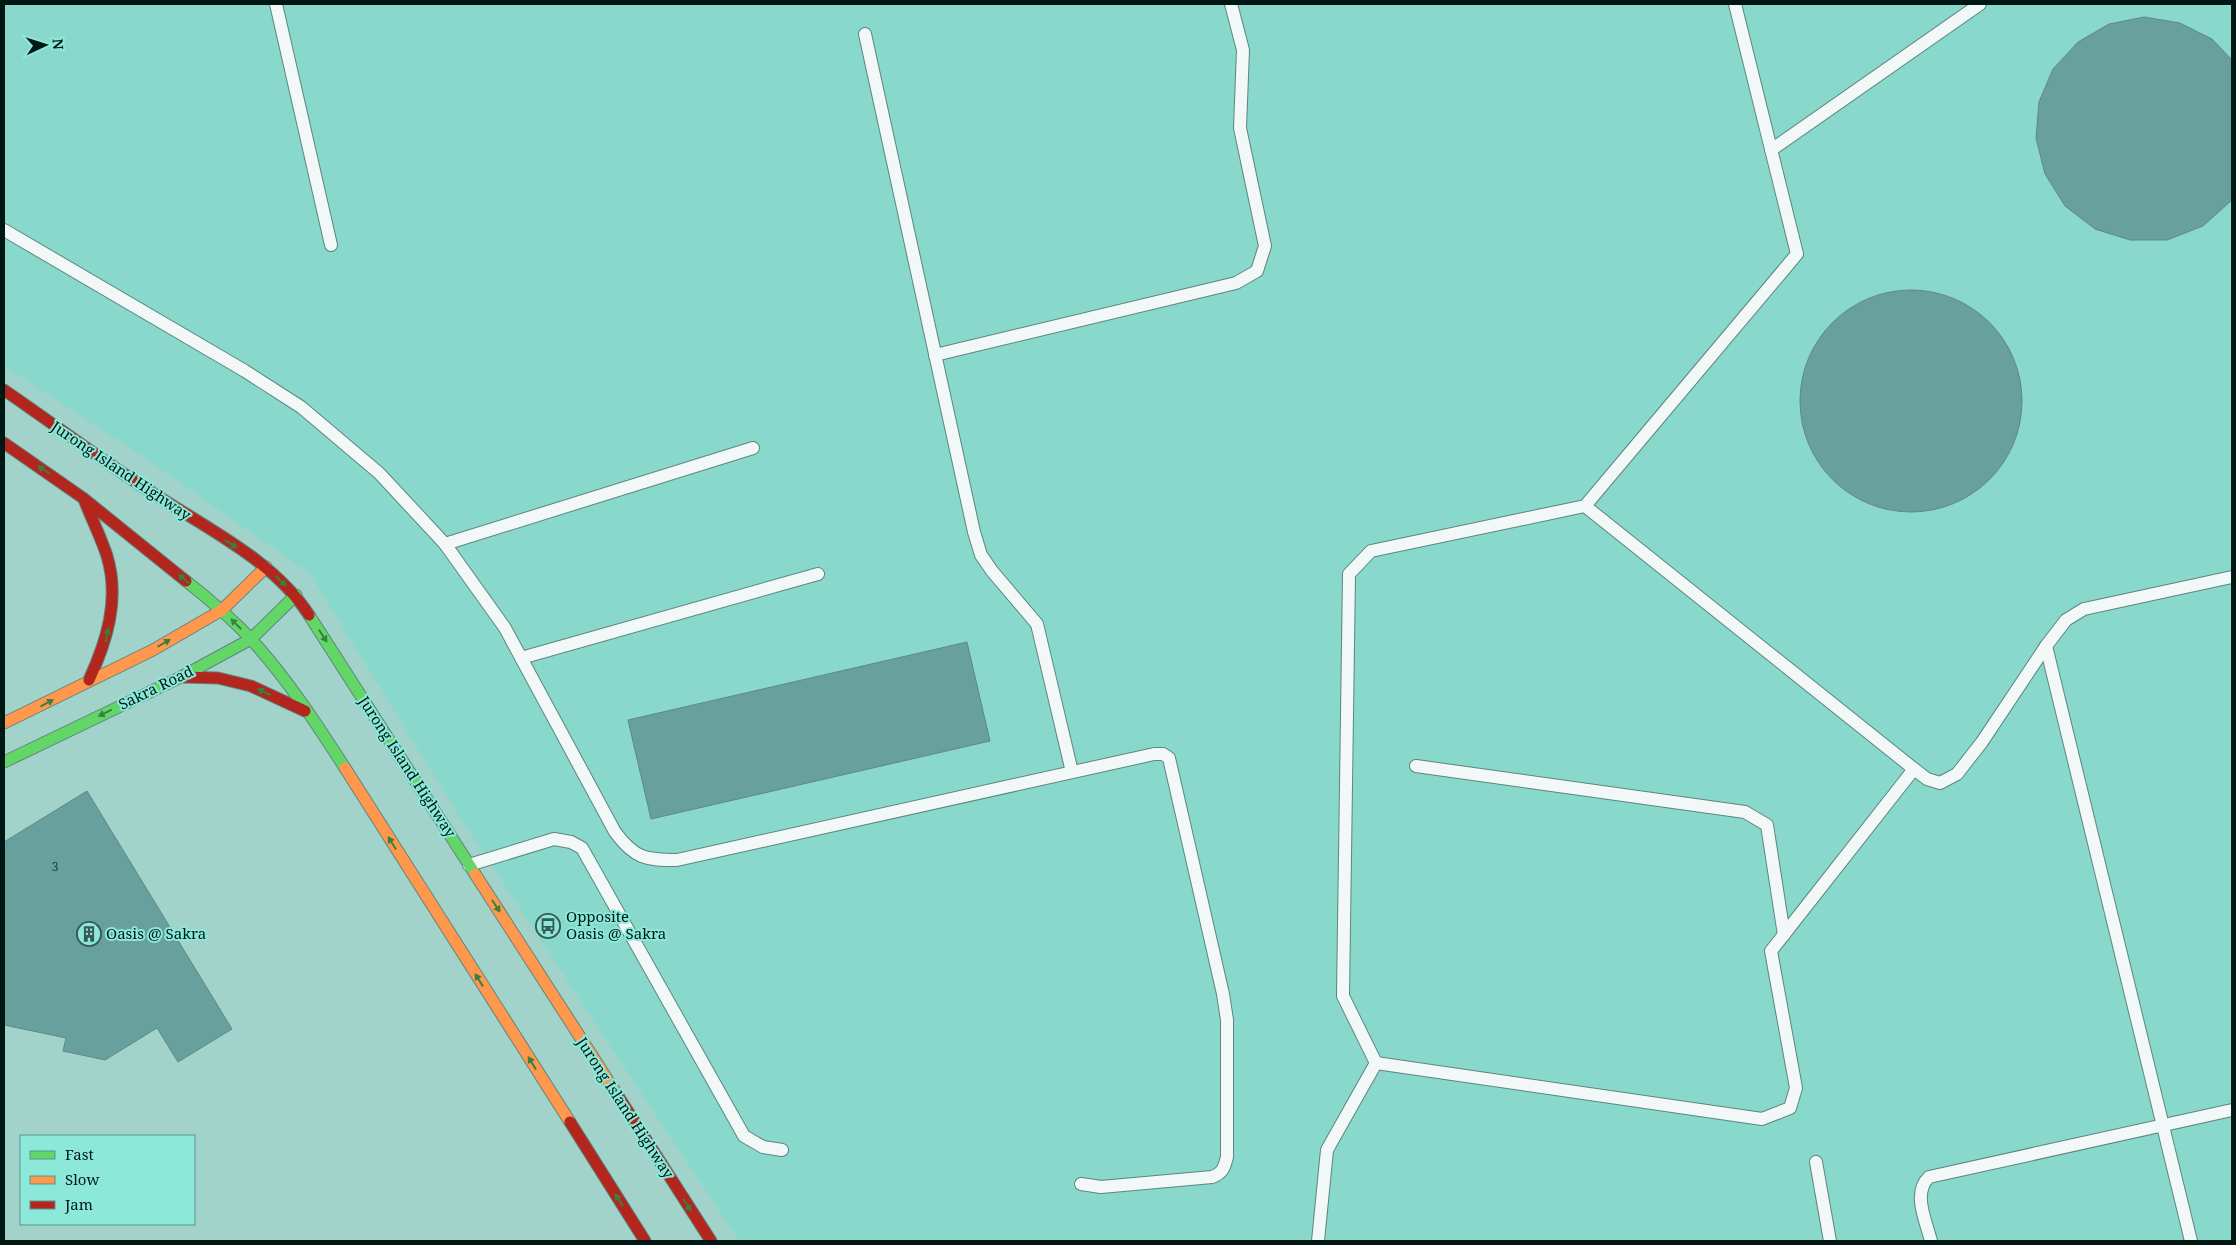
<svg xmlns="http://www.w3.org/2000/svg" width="2236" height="1245" font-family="'Noto Serif',serif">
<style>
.built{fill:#88d8cb}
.building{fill:#68a09d;stroke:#618884}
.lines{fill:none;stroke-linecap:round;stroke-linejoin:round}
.lane-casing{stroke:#5f857f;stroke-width:14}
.fast-casing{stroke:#5f857f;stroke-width:13}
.slow-casing{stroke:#5f857f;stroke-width:13}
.jam-casing{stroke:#5f857f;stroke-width:13}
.lane{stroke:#f1f8f7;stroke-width:12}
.fast{stroke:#63d668;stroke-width:11}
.slow{stroke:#ff974d;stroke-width:11}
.jam{stroke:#b3261e;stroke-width:11}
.oneway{fill:#368042}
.labels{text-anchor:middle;stroke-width:4;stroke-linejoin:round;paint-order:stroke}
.number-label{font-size:12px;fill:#1a3a36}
.street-label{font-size:15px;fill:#001814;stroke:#8ce8d8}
.poi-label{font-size:15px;fill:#001814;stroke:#8ce8d8;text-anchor:start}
</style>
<rect width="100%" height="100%" fill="#a1d3ca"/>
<path class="built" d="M4,4h2228v1237h-1493l-278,-422 -151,-245 -165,-116 -141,-92z"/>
<g class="building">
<path d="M2144,17l36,6 32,16 20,21v140l-29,26 -36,14h-37l-35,-11 -30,-23 -20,-32 -9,-36 3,-36 14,-33 25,-27 31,-18z"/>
<circle cx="1911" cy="401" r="111"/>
<path d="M967,642l23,99 -339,78 -23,-99z"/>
<path d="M87,791l145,238 -54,33 -21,-34 -52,32 -42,-9 3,-13 -62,-13v-183z"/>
</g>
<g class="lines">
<defs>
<g id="lane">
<path d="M276,4l55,241"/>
<path d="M865,34l109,498 7,23 11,16 45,53 35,148"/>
<path d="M1771,150l209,-146"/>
<path d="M4,230l241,141 56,36 78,66 66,71 60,84 110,204c20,27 31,28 62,28l477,-106h9l6,4 54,236 4,26v137c-3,11 -4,16 -15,20l-111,10 -20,-3"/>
<path d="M935,355l301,-72 21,-12 8,-25 -25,-118 3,-78 -12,-46"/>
<path d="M1585,506l329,263 13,10 13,4 17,-9 25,-32 64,-96 20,-26 18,-11 148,-32"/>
<path d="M445,544l308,-96"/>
<path d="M2046,646l145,595"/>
<path d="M521,658l297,-84"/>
<path d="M1416,766l329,46 22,13 17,110"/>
<path d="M469,865l85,-26 17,3 11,6 162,288 19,11 19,3"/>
<path d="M1376,1063l-33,-67 6,-422 22,-23 214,-45 212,-252 -62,-250"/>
<path d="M1376,1063l386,56 28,-11 6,-20 -25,-137 143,-182"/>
<path d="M1816,1162l14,79"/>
<path d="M1318,1241l9,-91 49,-87"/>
<path d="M1931,1241c-5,-20 -19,-48 -2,-64l303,-67"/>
</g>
<g id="fast">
<path d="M186,581c23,18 44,36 64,57 36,39 66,85 95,130"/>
<path d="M309,615l166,259"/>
<path d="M4,762l177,-85 70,-38 45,-44"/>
</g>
<g id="slow">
<path d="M4,723l149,-73 69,-40 44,-43"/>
<path d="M345,768l225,354"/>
<path d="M475,874l143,222"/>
</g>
<g id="jam">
<path d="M4,390c48,33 95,68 144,100 54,36 125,69 161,125"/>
<path d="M4,443l79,55 103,83"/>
<path d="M84,499c7,19 17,38 23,57 13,43 0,85 -18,124"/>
<path d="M181,677l37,1 33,8 54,25"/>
<path d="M618,1096l93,145"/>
<path d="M570,1122l75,119"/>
</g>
</defs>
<use href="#lane" class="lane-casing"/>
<use href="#fast" class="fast-casing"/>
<use href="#slow" class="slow-casing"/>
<use href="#jam" class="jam-casing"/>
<use href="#lane" class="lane"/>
<use href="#fast" class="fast"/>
<use href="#slow" class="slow"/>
<use href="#jam" class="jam"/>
</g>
<defs><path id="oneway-solid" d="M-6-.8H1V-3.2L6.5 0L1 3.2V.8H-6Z" transform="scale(1.25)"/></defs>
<g class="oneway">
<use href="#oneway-solid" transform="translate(44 470) rotate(-145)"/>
<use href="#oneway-solid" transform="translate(231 544) rotate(33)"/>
<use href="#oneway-solid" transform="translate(184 579) rotate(-141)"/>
<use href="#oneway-solid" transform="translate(281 581) rotate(43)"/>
<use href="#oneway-solid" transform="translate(236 624) rotate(-135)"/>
<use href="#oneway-solid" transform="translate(107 635) rotate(-78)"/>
<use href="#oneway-solid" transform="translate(323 636) rotate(57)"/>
<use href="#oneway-solid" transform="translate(164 643) rotate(-30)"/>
<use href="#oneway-solid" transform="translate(264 692) rotate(-155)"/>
<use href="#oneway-solid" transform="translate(47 703) rotate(-28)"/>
<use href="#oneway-solid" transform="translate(105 713) rotate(154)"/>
<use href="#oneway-solid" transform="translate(392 843) rotate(-122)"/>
<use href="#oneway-solid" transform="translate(496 906) rotate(57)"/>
<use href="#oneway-solid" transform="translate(479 980) rotate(-122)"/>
<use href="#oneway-solid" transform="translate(532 1063) rotate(-122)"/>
<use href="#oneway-solid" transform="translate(619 1200) rotate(-122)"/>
<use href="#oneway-solid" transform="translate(687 1205) rotate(57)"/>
</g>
<defs>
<symbol id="bus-ring" viewBox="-11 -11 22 22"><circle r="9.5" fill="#8ce8d8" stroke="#385954" stroke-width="1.5"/><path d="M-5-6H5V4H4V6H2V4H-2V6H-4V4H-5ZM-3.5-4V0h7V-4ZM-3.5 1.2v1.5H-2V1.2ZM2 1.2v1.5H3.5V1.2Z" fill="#385954"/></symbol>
<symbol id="building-ring" viewBox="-11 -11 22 22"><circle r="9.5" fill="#8ce8d8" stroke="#385954" stroke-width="1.5"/><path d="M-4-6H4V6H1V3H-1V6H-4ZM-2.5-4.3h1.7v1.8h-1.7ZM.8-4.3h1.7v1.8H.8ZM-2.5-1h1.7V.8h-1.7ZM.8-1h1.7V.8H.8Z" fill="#385954"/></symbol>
</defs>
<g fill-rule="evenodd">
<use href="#bus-ring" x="534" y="912" width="28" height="28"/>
<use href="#building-ring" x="75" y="920" width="28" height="28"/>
</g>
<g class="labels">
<g class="number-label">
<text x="55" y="871">3</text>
</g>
<g class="street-label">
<text transform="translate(121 471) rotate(34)" y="5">Jurong Island Highway</text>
<text transform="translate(156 688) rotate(-26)" y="5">Sakra Road</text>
<text transform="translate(407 767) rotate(57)" y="5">Jurong Island Highway</text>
<text transform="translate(625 1108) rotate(57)" y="5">Jurong Island Highway</text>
</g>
<g class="poi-label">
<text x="566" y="922">Opposite<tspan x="566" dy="17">Oasis @ Sakra</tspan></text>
<text x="106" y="939">Oasis @ Sakra</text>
</g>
</g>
<rect width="2236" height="1245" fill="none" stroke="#001814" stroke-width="10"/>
<rect x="20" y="1135" width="175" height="90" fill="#8ce8d8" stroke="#54958a"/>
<rect x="30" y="1151" width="25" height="8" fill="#63d668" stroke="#54958a"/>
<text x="65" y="1160" font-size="15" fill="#001814">Fast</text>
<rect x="30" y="1176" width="25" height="8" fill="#ff974d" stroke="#54958a"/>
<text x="65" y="1185" font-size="15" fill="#001814">Slow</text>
<rect x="30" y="1201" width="25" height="8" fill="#b3261e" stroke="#54958a"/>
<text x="65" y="1210" font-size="15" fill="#001814">Jam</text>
<g transform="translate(45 45) rotate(86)" stroke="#8ce8d8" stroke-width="4" paint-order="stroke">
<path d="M0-4L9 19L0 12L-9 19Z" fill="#001814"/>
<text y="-8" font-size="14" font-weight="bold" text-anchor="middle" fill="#001814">N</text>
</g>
</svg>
